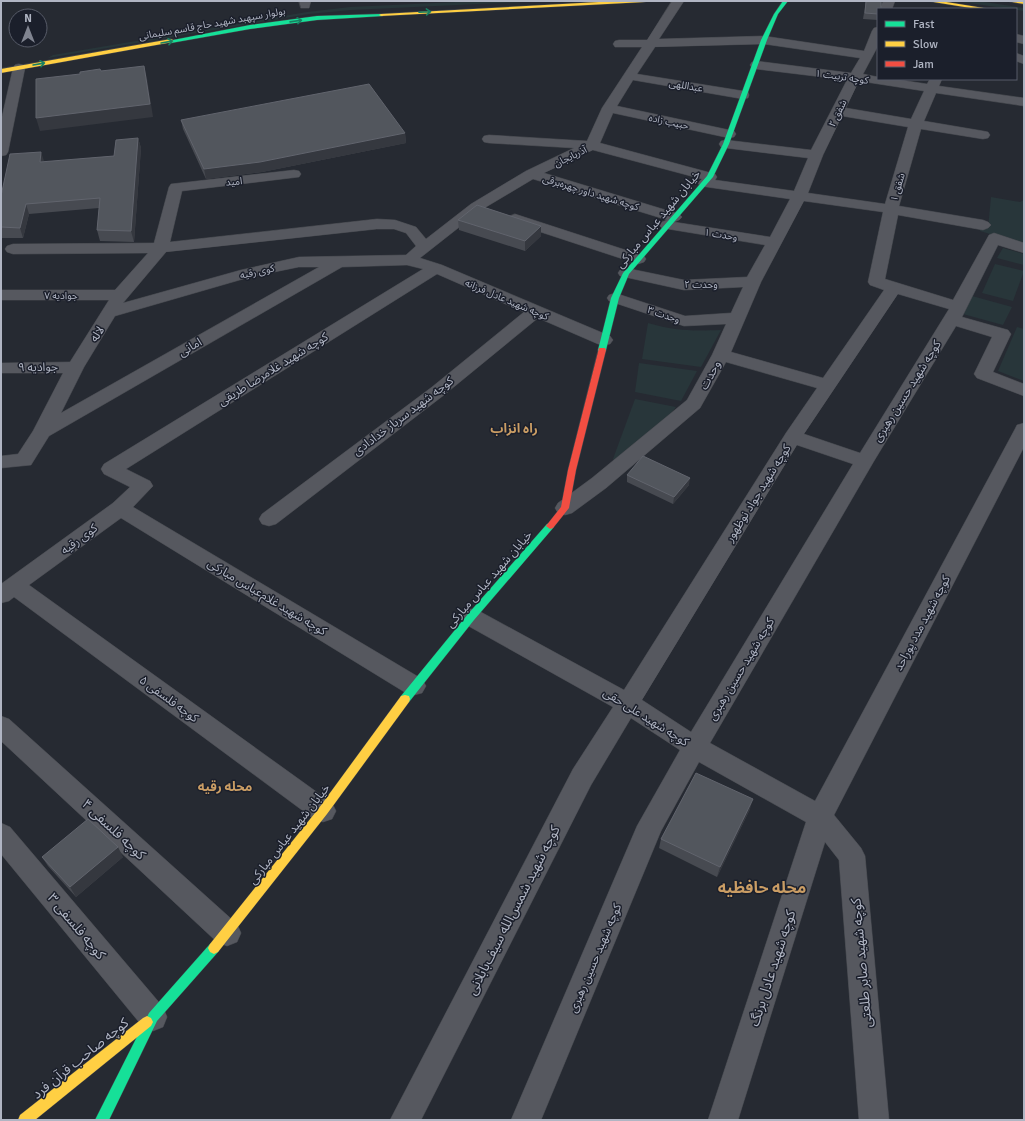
<svg xmlns="http://www.w3.org/2000/svg" width="1025" height="1121" font-family="Signika,'Noto Sans Arabic',sans-serif">
<style>
.green{fill:#28363a}
.lines{fill:none;stroke-linecap:round;stroke-linejoin:round}
.street-casing{stroke:#42454b;stroke-width:1}
.fast-casing{stroke:#42454b;stroke-width:1}
.slow-casing{stroke:#42454b;stroke-width:1}
.jam-casing{stroke:#42454b;stroke-width:1}
.street{fill:#56585f;fill-rule:evenodd}
.fast{fill:#16e098;fill-rule:evenodd}
.slow{fill:#ffcf43;fill-rule:evenodd}
.jam{fill:#f24e42;fill-rule:evenodd}
.wall{fill:#474a51}
.shaded-wall{fill:#35383f}
.building{fill:#52565d;stroke:#61646d}
.oneway{stroke:#188062}
.labels{text-anchor:middle;stroke-width:3;stroke-linejoin:round;paint-order:stroke}
.far-street-label{font-size:10px;fill:#b0b5c3;stroke:#1b1f2b}
.street-label{font-size:12px;fill:#b0b5c3;stroke:#1b1f2b}
.neighbourhood-label{font-size:13px;font-weight:bold;fill:#ca9d64;stroke:#1b1f2b}
.near-street-label{font-size:14px;fill:#b0b5c3;stroke:#1b1f2b}
.near-neighbourhood-label{font-size:16px;font-weight:bold;fill:#ca9d64;stroke:#1b1f2b}
</style>
<rect width="100%" height="100%" fill="#262a32"/>
<g class="green">
<path d="M477,1h68l-194,9 -42,4 -261,44 5,-3 254,-43 43,-5z"/>
<path d="M955,1h23l46,7v3z"/>
<path d="M991,197l29,5 4,-2v44l-44,-13v-4l8,1z"/>
<path d="M1003,248l21,6v11l-27,-7z"/>
<path d="M995,264l29,7 -11,30 -31,-8z"/>
<path d="M972,296l40,11 -9,18 -40,-11z"/>
<path d="M648,323c28,8 44,8 73,7l-20,37 -59,-8z"/>
<path d="M1017,327l7,2v52l-26,-10z"/>
<path d="M639,363l58,8 -16,30 -46,-9z"/>
<path d="M635,399l41,8 -7,9 -55,44 -1,-1z"/>
</g>
<g class="lines">
<defs>
<g id="street">
<path d="M299,1h12l-2,7h-8z"/>
<path d="M672,1h12l-25,38 105,-3 100,15 8,-20 2,-3 4,-1v19l-15,28 15,3v2h16l33,5 3,-5h12l-3,7 85,12v8l-88,-13 -12,28 59,10 5,1 2,3 -2,3 -5,1 -62,-10 -22,77 84,14 5,2 3,3 -3,3 -5,2 -85,-15 -13,64 68,21 36,-65 5,-2 30,10v10l-26,-8 -36,72 46,13 3,4 -18,38 31,12v12l-47,-18 -3,-4 18,-37 -36,-11 -82,135 -164,282 105,58 200,-372 2,-4 7,-2v24l-190,368 27,33 4,8 24,264h-30l-20,-260 -14,-18 -87,278h-30l98,-298 -107,-60 -38,69 -120,289h-30l126,-294 43,-76 -49,-32 -40,67 -170,335h-31l183,-351 40,-62 -150,-84 -3,-6 3,-6 8,-2 8,2 145,79 162,-257 31,-45 -91,-26 -26,46 -94,80 -34,25 -7,2 -7,-2 -3,-5 3,-5 34,-25 95,-78 25,-45 14,-31 -42,2 -75,-25 -2,-3 2,-3 6,-2 70,23 46,-3 12,-26 -59,3 -64,-14 -2,-3 2,-3 6,-2 58,12 63,-3 18,-32 -103,-17 -3,-3 3,-3 5,-2 7,2 -141,-43 -52,31 -61,48 22,7 168,71 3,4 -3,4 -6,1 -6,-1 -60,-26 -94,77 -168,129 -7,2 -7,-2 -3,-5 3,-5 170,-127 92,-75 -87,-38 -311,195 24,12 3,5 -20,21 289,172 4,7 -4,7 -8,2 -8,-2 -285,-175 -92,67 303,218 4,8 -4,8 -9,3 -9,-3 -300,-222 -5,4 -8,2v-19l112,-81 17,-16 -26,-13 -3,-5 3,-5 319,-195 -16,-4 -65,2 -293,169 -18,29 -30,3v-12l17,-2 15,-23 30,-58h-62v-10l69,-1 39,-62h-108v-10h114l33,-37 -135,1 -6,-2 -2,-3 2,-3 6,-2 141,-1 15,-56 2,-3 123,-14 5,1 2,3 -2,3 -117,14 -12,51 207,-23 18,1 21,7 10,12 45,-35 55,-33 48,-23 -85,-5 -5,-1 -2,-3 2,-3 5,-1 98,6 15,-33 40,-61h-27l-2,-3 2,-3 4,-1h28zM764,44l96,14 -9,15 -95,-12 -4,1 -2,3 2,3 4,1 91,11 -36,70 -85,-10 -5,1 -2,3 2,3 5,1 82,10 -14,33 -79,-11 2,-3 -2,-3 -115,-31 13,-30 116,25 5,-1 2,-3 -2,-3 -117,-25 16,-26 110,19 5,-1 1,-3 -1,-3 -5,-1 -106,-17 18,-27zM859,81l65,10 -13,28 -65,-11zM842,116l66,11 -23,77 -77,-11 15,-38zM593,150l109,29 -4,4 2,3 90,13 -20,38 -96,-15 5,-2 3,-3 -3,-3 -135,-41zM804,201l79,11 -15,70 2,3 14,5 -61,88 -92,-26 30,-70zM377,229h17l12,4 10,13 -10,9 -107,2 -58,13 -118,33 43,-51zM299,267h20l-258,146 23,-46 31,-51 135,-39zM898,294l51,15 -89,144 -56,-19zM797,445l56,19 -162,268 -49,-32z"/>
<path d="M883,1h12l-3,8h-12z"/>
<path d="M1016,34l8,2v8l-8,-2z"/>
<path d="M1016,53l8,3v8l-8,-3z"/>
<path d="M19,64l4,1 2,3 -17,84 -2,3 -5,1v-35l12,-53 2,-3z"/>
<path d="M515,214l129,42 2,3 -2,3 -6,2 -6,-2 -122,-40 -3,-3 3,-3z"/>
<path d="M1,716l8,3 228,205 4,9 -4,9 -10,4 -10,-4 -216,-201z"/>
<path d="M1,823l9,4 153,180 4,10 -4,10 -10,4 -10,-4 -142,-173z"/>
</g>
<g id="fast">
<path d="M783,1h5l-10,13 -11,26 -38,104 -16,33 -84,97 -10,24 -13,52 -1,2h-6l-1,-2 13,-52 12,-25 84,-97 16,-32 38,-104 13,-26z"/>
<path d="M381,14l2,1v1l-66,4 -67,9 -79,14 -3,-2 82,-16 67,-9z"/>
<path d="M550,523l3,1 1,2 -1,2 -79,92 -65,82 -4,1 -4,-1 -1,-3 1,-3 67,-82 79,-90z"/>
<path d="M214,942l4,2 2,4 -2,4 -61,69 -48,99h-14l54,-107 61,-69z"/>
</g>
<g id="slow">
<path d="M617,1h30l-2,1 -264,14 -2,-1 2,-1z"/>
<path d="M927,1h13l50,8h-13z"/>
<path d="M1006,1l18,1v2z"/>
<path d="M171,39l2,1v2l-172,31v-4z"/>
<path d="M405,695l4,1 1,3 -1,3 -82,112 -109,138 -4,2 -4,-2 -2,-4 2,-4 109,-136 82,-112z"/>
<path d="M147,1016l4,2 2,4 -2,4 -116,94h-17l2,-5 123,-97z"/>
</g>
<path id="jam" d="M599,348h6l1,2 -30,120 -7,38 -16,20 -3,1 -4,-3 15,-19 7,-37z"/>
</defs>
<use href="#street" class="street-casing"/>
<use href="#fast" class="fast-casing"/>
<use href="#slow" class="slow-casing"/>
<use href="#jam" class="jam-casing"/>
<use href="#street" class="street"/>
<use href="#fast" class="fast"/>
<use href="#slow" class="slow"/>
<use href="#jam" class="jam"/>
</g>
<g class="wall">
<path d="M866,1l12,8v11l-15,-1z"/>
<path d="M181,120l224,13 1,10 -144,29 -56,7 -23,-50z"/>
<path d="M138,138l3,10 -7,94 -34,-1 -3,-11 2,-22 -70,6 -6,24h-22v-42l43,-34 70,-6z"/>
<path d="M458,220l83,6v10l-16,15 -66,-21z"/>
<path d="M627,475l62,10 -16,19 -46,-22z"/>
<path d="M750,809l-33,68 -58,-29 2,-9z"/>
<path d="M42,857h81l-47,40 -28,-31z"/>
</g>
<g class="shaded-wall">
<path d="M144,66l3,12 6,39 -113,14 -4,-13z"/>
<path d="M405,133l1,10 -144,29 -56,7 -2,-10z"/>
<path d="M138,138l3,10 -7,94 -3,-11z"/>
<path d="M41,152l3,9 -4,1z"/>
<path d="M26,204l3,10 -6,24 -3,-10z"/>
<path d="M541,226v10l-16,15v-10z"/>
<path d="M690,478l-1,7 -16,19 1,-7z"/>
<path d="M753,799l-3,10 -33,68 3,-10z"/>
<path d="M118,847l5,10 -47,40 -6,-10z"/>
</g>
<g class="building">
<path d="M866,1h15v8h-3v5l-13,-1z"/>
<path d="M144,66l6,38 -114,14v-39l44,-5v-2l20,-3 1,2z"/>
<path d="M369,84l36,49 -145,29 -56,7 -23,-49z"/>
<path d="M138,138l-7,93 -34,-1 3,-32 -74,6 -6,24 -19,-1v-31l9,-42 31,-2 -1,10 74,-6 2,-16z"/>
<path d="M477,205l64,21 -16,15 -67,-21z"/>
<path d="M643,456l47,22 -16,19 -47,-22z"/>
<path d="M696,773l57,26 -33,68 -59,-28z"/>
<path d="M88,819l30,28 -48,40 -28,-30z"/>
</g>
<defs><path id="oneway-shaft" d="M-6 0H5M1.5-3L5.5 0L1.5 3" fill="none" stroke-width="1.6" stroke-linecap="round" stroke-linejoin="round"/></defs>
<g class="oneway">
<use href="#oneway-shaft" transform="translate(425 12) rotate(-3)"/>
<use href="#oneway-shaft" transform="translate(296 21) rotate(-8)"/>
<use href="#oneway-shaft" transform="translate(167 42) rotate(-10)"/>
<use href="#oneway-shaft" transform="translate(39 64) rotate(-10)"/>
</g>
<g class="labels">
<g class="far-street-label">
<text transform="translate(212 23) rotate(-10)" y="4">بولوار سپهبد شهید حاج قاسم سلیمانی</text>
<text transform="translate(842 76) rotate(8)" y="4">کوچه تربیت ۱</text>
<text transform="translate(686 85) rotate(10)" y="4">عبداللهی</text>
<text transform="translate(837 113) rotate(-64)" y="4">شفق ۲</text>
<text transform="translate(669 121) rotate(12)" y="4">حبیب زاده</text>
<text transform="translate(570 156) rotate(-26)" y="4">آذربایجان</text>
<text transform="translate(234 181) rotate(-6)" y="4">امید</text>
<text transform="translate(897 187) rotate(-74)" y="4">شفق ۱</text>
<text transform="translate(591 192) rotate(17)" y="4">کوچه شهید داور چهره‌برقی</text>
<text transform="translate(721 234) rotate(9)" y="4">وحدت ۱</text>
<text transform="translate(257 271) rotate(-13)" y="4">کوی رقیه</text>
<text x="701" y="288">وحدت ۲</text>
<text x="61" y="299">جوادیه ۷</text>
<text transform="translate(507 299) rotate(23)" y="4">کوچه شهید عادل فرزانه</text>
<text transform="translate(664 314) rotate(19)" y="4">وحدت ۳</text>
</g>
<g class="street-label">
<text transform="translate(658 219) rotate(-50)" y="4">خیابان شهید عباس مبارکی</text>
<text transform="translate(97 334) rotate(-57)" y="4">لاله</text>
<text transform="translate(190 347) rotate(-30)" y="4">امانی</text>
<text transform="translate(38 367) rotate(-1)" y="4">جوادیه ۹</text>
<text transform="translate(273 369) rotate(-32)" y="4">کوچه شهید غلامرضا طریقی</text>
<text transform="translate(710 375) rotate(-62)" y="4">وحدت</text>
<text transform="translate(907 391) rotate(-58)" y="4">کوچه شهید حسین رهبری</text>
<text transform="translate(403 416) rotate(-37)" y="4">کوچه شهید سرباز خدادادی</text>
<text transform="translate(758 493) rotate(-58)" y="4">کوچه شهید جواد نوظهور</text>
<text transform="translate(79 539) rotate(-37)" y="4">کوی رقیه</text>
<text transform="translate(489 579) rotate(-49)" y="4">خیابان شهید عباس مبارکی</text>
<text transform="translate(267 597) rotate(31)" y="4">کوچه شهید غلام‌عباس مبارکی</text>
<text transform="translate(922 623) rotate(-62)" y="4">کوچه شهید مدد پوراحد</text>
<text transform="translate(741 669) rotate(-59)" y="4">کوچه شهید حسین رهبری</text>
<text transform="translate(169 699) rotate(36)" y="4">کوچه فلسفی ۵</text>
<text transform="translate(646 717) rotate(32)" y="4">کوچه شهید علی حقی</text>
<text transform="translate(289 834) rotate(-52)" y="4">خیابان شهید عباس مبارکی</text>
<text transform="translate(595 958) rotate(-67)" y="4">کوچه شهید حسین رهبری</text>
</g>
<g class="neighbourhood-label">
<text x="514" y="433">راه انزاب</text>
<text x="225" y="791">محله رقیه</text>
</g>
<g class="near-street-label">
<text transform="translate(114 829) rotate(43)" y="5">کوچه فلسفی ۴</text>
<text transform="translate(513 910) rotate(-63)" y="5">کوچه شهید شمس‌الله سیف‌بابلانی</text>
<text transform="translate(77 926) rotate(50)" y="5">کوچه فلسفی ۳</text>
<text transform="translate(861 963) rotate(-95)" y="5">کوچه شهید صابر طلعتی</text>
<text transform="translate(772 968) rotate(-72)" y="5">کوچه شهید عادل برنگ</text>
<text transform="translate(80 1058) rotate(-39)" y="5">کوچه صاحب قرآن فرد</text>
</g>
<g class="near-neighbourhood-label">
<text x="762" y="893">محله حافظیه</text>
</g>
</g>
<rect width="1025" height="1121" fill="none" stroke="#b0b5c3" stroke-width="4"/>
<rect x="877" y="8" width="140" height="72" fill="#1b1f2b" stroke="#575b68"/>
<rect x="885" y="21" width="20" height="6" fill="#16e098" stroke="#575b68"/>
<text x="913" y="28" font-size="12" fill="#b0b5c3">Fast</text>
<rect x="885" y="41" width="20" height="6" fill="#ffcf43" stroke="#575b68"/>
<text x="913" y="48" font-size="12" fill="#b0b5c3">Slow</text>
<rect x="885" y="61" width="20" height="6" fill="#f24e42" stroke="#575b68"/>
<text x="913" y="68" font-size="12" fill="#b0b5c3">Jam</text>
<g transform="translate(28 28)"><circle r="19" fill="#1b1f2b" stroke="#575b68"/>
<path d="M0-3L7 15L0 10L-7 15Z" fill="#808490"/>
<text y="-6" font-size="11" font-weight="bold" text-anchor="middle" fill="#b0b5c3">N</text>
</g>
</svg>
